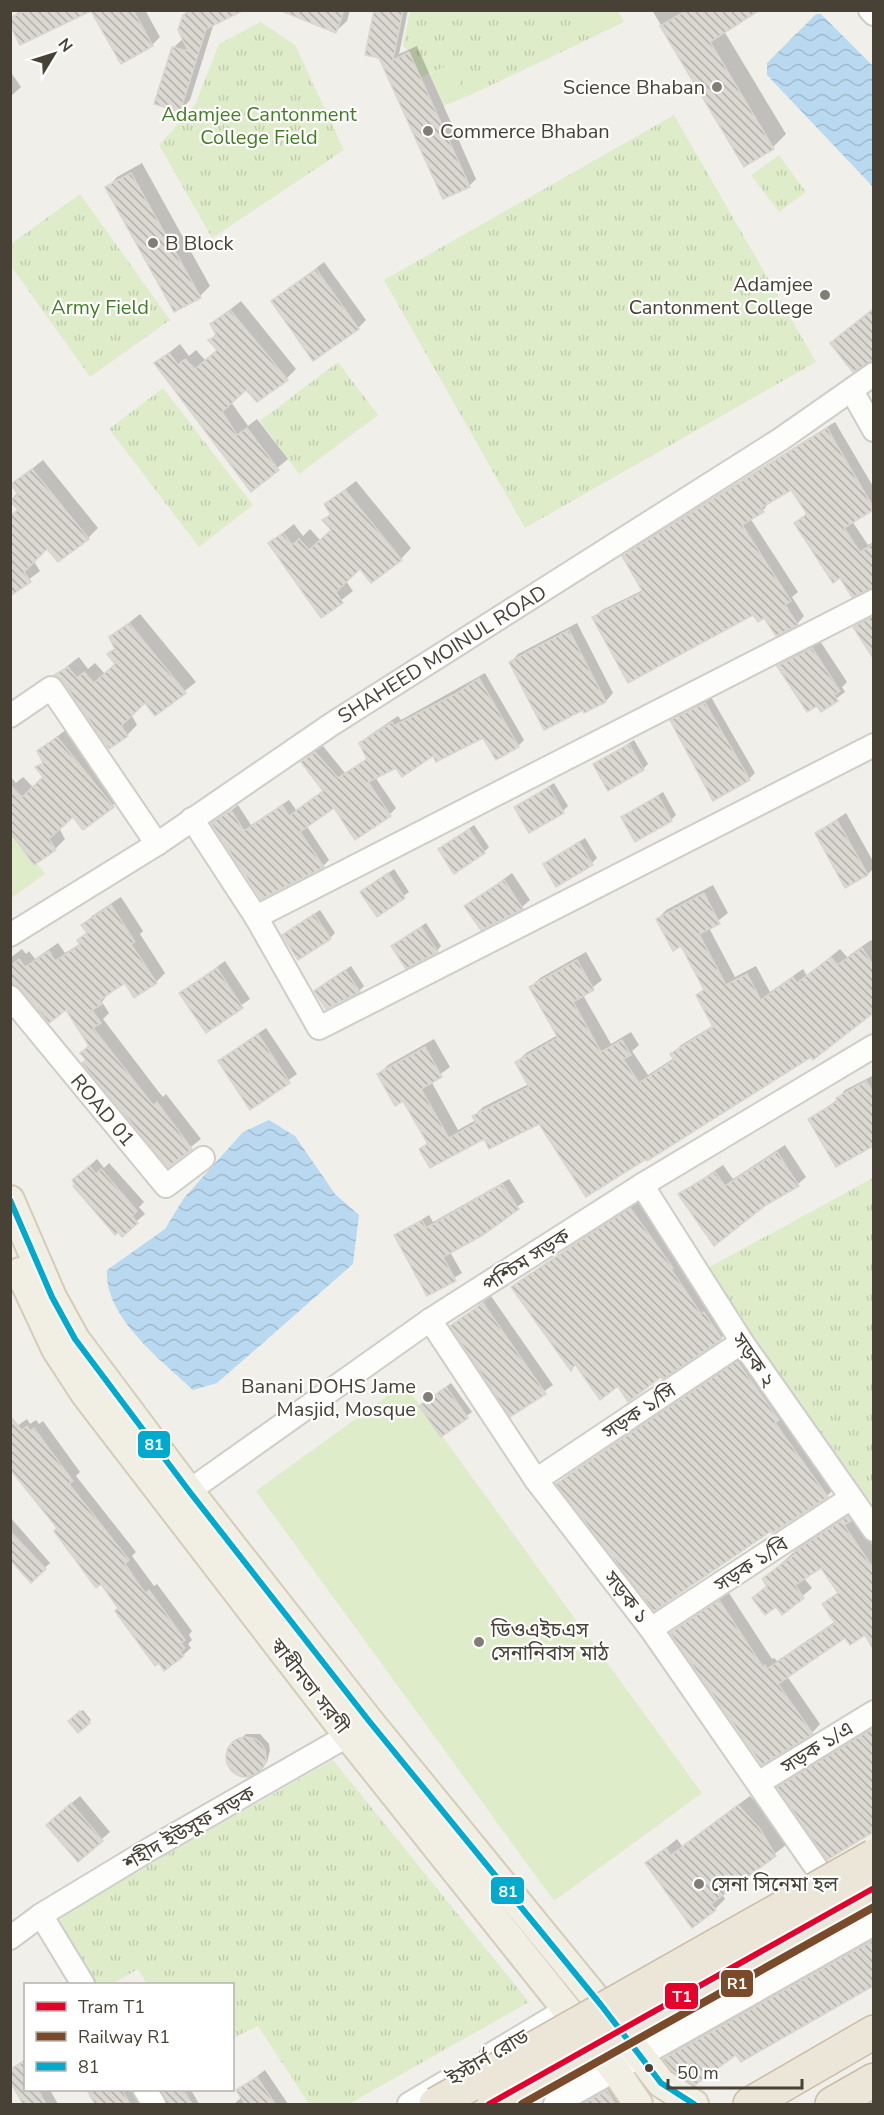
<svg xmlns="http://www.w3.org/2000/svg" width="884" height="2115" font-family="'Nunito Sans','Noto Sans Bengali',sans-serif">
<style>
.green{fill:#deecc9}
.park{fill:url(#park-tufts)}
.water{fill:url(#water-waves)}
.shadow{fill:#0003}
.building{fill:url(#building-back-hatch);stroke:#d9d6d0;stroke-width:1.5}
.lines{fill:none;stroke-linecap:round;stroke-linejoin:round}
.minor-casing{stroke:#cfcdc7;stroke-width:26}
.major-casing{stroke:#d4ccb7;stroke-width:32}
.highway-casing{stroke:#c9bda5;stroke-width:36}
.minor{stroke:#fdfdfc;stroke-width:22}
.major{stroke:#f1eee4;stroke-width:28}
.highway{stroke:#ece6d9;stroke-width:33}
.highway-bridge-casing{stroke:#c9bda5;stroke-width:36;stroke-linecap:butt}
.highway-bridge{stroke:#ece6d9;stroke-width:33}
.bus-1-casing{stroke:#fff;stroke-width:10}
.bus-1{stroke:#00a9ce;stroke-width:6}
.rail-1-casing{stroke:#fff;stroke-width:12}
.rail-1{stroke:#7a4b2a;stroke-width:8}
.tram-1-casing{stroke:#fff;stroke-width:10}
.tram-1{stroke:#e4002b;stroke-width:6}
.poi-dot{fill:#827e75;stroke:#fff;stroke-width:2}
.bus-dot{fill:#474136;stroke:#fff;stroke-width:2}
.labels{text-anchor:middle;stroke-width:4.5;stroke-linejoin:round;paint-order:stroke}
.poi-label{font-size:20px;fill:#474136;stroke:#fff;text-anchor:start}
.park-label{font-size:20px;fill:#457c26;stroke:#fff}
.street-label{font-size:20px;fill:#474136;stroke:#fff}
.line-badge{stroke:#fff;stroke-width:2}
.badge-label{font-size:16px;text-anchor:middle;font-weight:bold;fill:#fff}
</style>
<defs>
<pattern id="park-tufts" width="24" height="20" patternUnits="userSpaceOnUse" patternTransform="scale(1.5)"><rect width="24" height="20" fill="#deecc9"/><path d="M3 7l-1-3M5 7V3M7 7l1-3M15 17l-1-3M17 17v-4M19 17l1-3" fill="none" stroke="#c0ccad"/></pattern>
<pattern id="water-waves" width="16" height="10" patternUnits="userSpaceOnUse" patternTransform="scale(1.5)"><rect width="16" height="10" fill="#b9d9f0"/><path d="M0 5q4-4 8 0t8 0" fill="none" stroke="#a0bbce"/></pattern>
<pattern id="building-back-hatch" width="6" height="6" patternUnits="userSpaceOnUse" patternTransform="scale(1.5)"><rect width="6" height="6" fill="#dbd8d2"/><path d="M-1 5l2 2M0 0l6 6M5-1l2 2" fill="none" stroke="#b3b1ab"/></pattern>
</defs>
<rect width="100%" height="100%" fill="#f1efea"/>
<g class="green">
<path d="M584,10l34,1 6,11 -31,15 -12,-25z"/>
<path d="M452,64l14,33 -23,9 -13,-32z"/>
<path d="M10,827l35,47 -34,24h-1z"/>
<path d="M404,1384l298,409 -148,108 -298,-410z"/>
</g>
<g class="park">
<path d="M410,11h174l-2,1 11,25 -127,60 -14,-33 -31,13 -11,-25 -7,-6z"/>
<path d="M261,22l34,23 49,105 -132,88 -53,-93 36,-40 24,-61z"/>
<path d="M674,115l142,247 -291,166 -141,-248z"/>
<path d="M779,155l27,37 -27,20 -28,-37z"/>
<path d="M80,194l90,126 -80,57 -79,-111v-22z"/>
<path d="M338,362l40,53 -79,59 -39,-53z"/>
<path d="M163,388l90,117 -54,42 -90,-118z"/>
<path d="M873,1178v327l-169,-235z"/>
<path d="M333,1760l196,242 -180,102h-40l-51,-78 -25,12 -1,-54h-85l-9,-15 -26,15h-27l-37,-62z"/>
</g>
<g class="water">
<path d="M816,14h5l52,52v121l-106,-112v-12z"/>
<path d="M269,1120l26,16 40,58 24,21 -6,49 -136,119 -24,7c-32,-30 -89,-73 -86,-120l58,-41 19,-31 59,-66z"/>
</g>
<g class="shadow">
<path d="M21,10h68l-79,9z"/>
<path d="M93,10h52l15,27 -8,8z"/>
<path d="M189,10h51l-26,13 -24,77 -10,11 -7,-63 11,-10v-22z"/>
<path d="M278,10h72l-3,11 -11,10z"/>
<path d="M376,10h32l-9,44 18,-8 59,133 -7,7 -89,-130z"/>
<path d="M652,10h105l-33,21 62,103 -13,13 -29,18z"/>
<path d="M10,71l11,16 -11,10z"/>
<path d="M142,163l68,123 -10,10 -93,-108 10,-11z"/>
<path d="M324,262l42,58 -8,8 -85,-27z"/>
<path d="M241,301l55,68 -9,9 -41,10 -15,14 17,24 9,-7 31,40 -37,31 -95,-127 24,-19 9,12 7,-6 10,11 12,-11 -8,-10 7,-7 -5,-9z"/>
<path d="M874,309v51l-42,-17 7,-7z"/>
<path d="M835,422l39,66v21l-22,12 16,24 6,-3v45l-21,8 -13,-19 -44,-53 11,-10 -15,-25 -23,14 -6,9 -13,7 48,74 -6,5 12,19 -7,8 -44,-11 -159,4 8,-7 41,-20 -19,-34 7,-7z"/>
<path d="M43,460l55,68 -10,10 -40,9 -15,13 7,11 -30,23 10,-85 -9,-9 7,-8 -5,-8z"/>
<path d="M356,481l55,67 -10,11 -41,8 -14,14 7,10 -31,24 -52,-72 24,-19 9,12 7,-7 10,11 12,-10 -8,-10 7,-7 -5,-9z"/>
<path d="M140,614l56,68 -40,32 -11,-13 -14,13 6,11 -10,10 -71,-60 23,-18 9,12 7,-6 10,11 12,-11 -8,-9 7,-7 -6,-9z"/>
<path d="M874,614v42l-19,-29z"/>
<path d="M577,623l36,70 -7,8 -21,10 -74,-49 7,-8z"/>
<path d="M820,641l27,41 -5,5 3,5 -24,18 -42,-44 8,-8z"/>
<path d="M485,673l39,67 -6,6 -34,-10 -88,30 -21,11 21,31 -6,6 -56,-9 -28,20 23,35 -6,6 -110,-42 25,-19 13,20 38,-25 7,10 28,-20 -21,-28 6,-7 14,-9 22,27 23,-15 -7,-14 6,-7 31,-21 3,4z"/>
<path d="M711,697l44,76 -6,6 -77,-58 7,-7z"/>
<path d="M68,728l56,68 -40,32 -11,-13 -14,13 6,11 -10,10 -45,-20v-53l6,7 7,-6 10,10 12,-10 -8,-9 7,-8 -5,-9z"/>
<path d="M634,740l14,24 -5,5 -48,-5z"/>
<path d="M554,783l14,23 -5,5 -47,-4z"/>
<path d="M663,792l13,23 -5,5 -48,-3z"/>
<path d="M846,813l28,50v5l-6,6 -22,12 -30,-53z"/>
<path d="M474,825l15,22 -5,5 -44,-3z"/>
<path d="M585,838l12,20 -5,5 -48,1z"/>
<path d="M394,869l15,23 -32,23 -15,-23z"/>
<path d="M512,873l18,27 -8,7 -41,21 -15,-22z"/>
<path d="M713,885l15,28 -19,15 26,49 21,-11 14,26 33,-23 4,7 33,-27 7,8 24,-17 3,3v68l-61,47 -2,-3 -327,82 -63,12 7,-7 -24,-43 -25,-25 9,-9 46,-26 16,28 -19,14 27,49 18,-10 -2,-4 9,-9 46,-23 -12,-22 9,-9 32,-18 -27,-48 9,-9 46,-26 16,28 -19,15 28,49 20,-12 8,13 -7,6 16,24 26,-17 -2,-4 9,-9 33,-20 -16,-30 7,-7 -23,-44 -24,-25 8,-9z"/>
<path d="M121,897l22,34 -3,3 25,39 -9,9 -31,-1 -16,11 -7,10 7,11 -6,6 55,72 5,6 3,-3 35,45 -33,26 -86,-112 8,-9 -23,-36 -57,-25v-25l12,-9 4,5 3,-3 6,8 23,-16 7,10 16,-10 -2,-3 9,-9 -5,-6 9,-9z"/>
<path d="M320,910l15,23 -5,5 -46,-3z"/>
<path d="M426,923l15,23 -4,5 -39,-9z"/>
<path d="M225,961l25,38 -44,31 -25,-37z"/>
<path d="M351,966l13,20 -5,5h-43z"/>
<path d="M266,1028l31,46 -47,34 -30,-47z"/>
<path d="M874,1075v75l-4,-4 -60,-27 28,-20 7,-9z"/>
<path d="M785,1145l21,32 -8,7 -33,20 -85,-10 43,-29 10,14z"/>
<path d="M97,1159l7,9 5,-5 35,39 -5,5 6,7 -23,20 -40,-61z"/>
<path d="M509,1179l15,23 -74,50 12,21 -34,21 -32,-58 33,-21 4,7z"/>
<path d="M640,1200l91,129 -10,9 -58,39 -1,-2 -44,9 -41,-21 -6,6 -58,-81 9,-9z"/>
<path d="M491,1296l62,89 -42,30 -59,-89z"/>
<path d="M749,1352l89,133 -11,11 -54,35 -215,-47 11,-10z"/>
<path d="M451,1383l21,29 -31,23 -20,-29z"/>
<path d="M27,1419l3,5 6,-4 3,4 4,-3 37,51 -4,4 60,76 -4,4 22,30 3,-2 35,47 -3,4 3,5 -4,4 3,4 -8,7 -63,-47 -61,-80 -49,-97z"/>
<path d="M857,1509l-4,8 21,30v99l-9,-13 -19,3 -59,40 33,48 -8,9 -140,-100 57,-40 43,66 2,-1 3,3 59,-40 -12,-17 15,-13 -18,-25 -17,12 8,10 -30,25 -18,-34 40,-36z"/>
<path d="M10,1517l40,46 -19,18 -21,-25z"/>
<path d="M83,1710l8,10 -13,11 -8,-10z"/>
<path d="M874,1727v102l-47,29 -48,-70 8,-8z"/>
<path d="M246,1734h14l9,10 1,6 -3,12 -18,13 -15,-4 -5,-6v-16z"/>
<path d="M80,1796l30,36 -32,28 -23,-43z"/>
<path d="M750,1796l20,22 16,27 -64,49 3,5 -10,10 -68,-45 30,-25 5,7z"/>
<path d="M874,1937v48l-133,75 -4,-8 -72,7 9,-9z"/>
<path d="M26,2059v31h24l8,14h-33l-15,-26v-9z"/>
<path d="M265,2070l23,34h-54l8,-7 -4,-6z"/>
<path d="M615,2084l12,20h-49z"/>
<path d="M89,2090h42l8,14h-42z"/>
<path d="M162,2090h29l8,14h-30z"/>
</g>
<g class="building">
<path d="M27,10h106l20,36 -32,18 -30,-53 -71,34 -10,-20v-7z"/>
<path d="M191,10h53l-38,19 -26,83 -26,-8 18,-57 16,4 -10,-21 5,-15z"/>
<path d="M279,10h65l-8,23z"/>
<path d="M374,10h29l-10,50 16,-8 61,135 -27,12 -64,-141 -14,-3z"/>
<path d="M687,10h73l-50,32 64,107 -30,18 -84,-141z"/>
<path d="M131,173l70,125 -27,14 -69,-125z"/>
<path d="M316,269l43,60 -46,32 -42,-60z"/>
<path d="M873,309v52l-20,11 -23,-29z"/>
<path d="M230,310l58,70 -31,22 -11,-12 -24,22 15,23 10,-7 32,42 -28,22 -97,-129 15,-10 9,12 7,-6 10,10 22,-19 -9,-10 9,-4 -7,-12z"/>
<path d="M827,428l46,79v3l-29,18 16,24 13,-8v44l-21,9 -12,-19 -7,5 -39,-60 13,-9 -16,-24 -30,18 3,4 -22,13 49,76 -6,4 13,20 -22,11 -12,-18 -6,4 -5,-7 -125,68 -36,-66 51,-25 -21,-36z"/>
<path d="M32,469l57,70 -31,23 -11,-13 -23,23 7,10 -21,14v-80l8,-6 -8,-9 8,-6 -7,-11z"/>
<path d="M345,490l57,70 -31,23 -11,-14 -24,23 7,11 -22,15 -53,-75 15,-10 9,12 7,-6 10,11 22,-20 -9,-10 9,-5 -7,-11z"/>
<path d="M873,616v42l-20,-31z"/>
<path d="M129,623l57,70 -31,23 -10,-13 -24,23 7,10 -19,13 -47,-69 -8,-5 14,-8 9,11 7,-6 10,11 21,-19 -8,-10 8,-5 -6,-12z"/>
<path d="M569,630l37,72 -22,11 -1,-3 -39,20 -35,-68z"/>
<path d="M812,648l28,43 -6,4 4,6 -17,11 -4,-6 -10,6 -30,-46z"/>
<path d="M479,678l40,69 -23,13 -13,-22 -47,24 -3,-6 -31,21 -6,-9 -28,14 23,34 -36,24 -21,-32 -34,24 24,35 -63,32 -50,-76 20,-13 13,21 38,-26 7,11 34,-25 -22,-29 14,-10 23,26 29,-19 -8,-16 33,-21 2,4 63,-33z"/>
<path d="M705,703l45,77 -37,21 -43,-81z"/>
<path d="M57,737l57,70 -31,23 -10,-13 -24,22 7,11 -22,15 -24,-33v-47l12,12 21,-20 -8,-10 8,-4 -6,-12z"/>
<path d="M629,744l15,26 -36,21 -15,-27z"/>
<path d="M549,787l15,26 -35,20 -15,-26z"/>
<path d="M658,796l14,25 -37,21 -14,-25z"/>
<path d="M837,820l31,55 -23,13 -30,-55z"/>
<path d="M469,829l16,24 -31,21 -16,-25z"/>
<path d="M579,842l14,23 -37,22 -13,-23z"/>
<path d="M388,873l17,25 -28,19 -17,-25z"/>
<path d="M504,880l19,29 -42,21 -17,-24z"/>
<path d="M704,893l16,31 -21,10 27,51 21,-11 14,26 32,-23 4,6 34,-26 6,8 25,-17 11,17v48l-60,47 -2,-3 -164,104 -1,-2 -60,38 -47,-73 -50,25 -5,-10 -54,29 -11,-19 9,-5 -25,-43 -8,5 -18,-32 48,-27 17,30 -21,12 28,49 27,-15 -4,-7 57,-29 -14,-25 43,-24 -29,-51 48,-27 17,30 -21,12 28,50 21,-12 9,15 -8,4 16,24 35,-23 -4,-6 43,-27 -17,-32 8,-5 -23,-44 -8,5 -17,-32z"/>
<path d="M111,905l24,37 -4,2 26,39 -23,15 -9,-15 -25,17 2,4 -10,6 9,13 -8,5 56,72 4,5 4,-3 35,47 -24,18 -86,-104 4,-3 -6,-7 9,-7 -23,-36 -17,13 -29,-35 -10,-4v-18l9,-7 6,8 24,-16 6,10 25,-16 -3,-5 10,-7 -6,-8z"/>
<path d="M314,914l17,25 -33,21 -16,-25z"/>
<path d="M421,927l17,25 -32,17 -15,-23z"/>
<path d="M217,968l26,40 -37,25 -27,-40z"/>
<path d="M345,970l15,22 -34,17 -12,-18z"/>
<path d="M258,1034l32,49 -40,27 -32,-49z"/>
<path d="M866,1081l7,11v54l-37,21 -28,-48 30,-18 -2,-3z"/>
<path d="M777,1152l22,34 -33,19 -52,41 -36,-52 37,-22 10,14z"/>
<path d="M89,1166l7,8 5,-5 36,42 -5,5 6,7 -16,14 -4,-5 -3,3 -42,-49 2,-2 -3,-4z"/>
<path d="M502,1184l17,25 -36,26 -40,22 13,24 -29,15 -33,-61 28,-15 4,8z"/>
<path d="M630,1208l43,60 -2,1 30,45 3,-2 18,27 -59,40 -2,-2 -33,25 -10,-16 -18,14 -25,-36 -4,7 -60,-84z"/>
<path d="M483,1303l63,91 -36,23 -60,-91z"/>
<path d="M737,1361l42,59 -4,3 53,74 -56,36 -1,-2 -117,80 -98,-127z"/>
<path d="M446,1387l22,31 -27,19 -22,-31z"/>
<path d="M10,1416l12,14 5,-4 3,5 4,-3 39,53 -4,3 60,76 -4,4 17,25 4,4 3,-3 36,50 -4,3 4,5 -5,4 4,4 -20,15 -5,-8 -4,3 -40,-55 3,-3 -17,-24 -5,4 -42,-57 3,-3 -47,-59z"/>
<path d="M848,1516l3,5 -7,4 29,43v81l-8,-14 -15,10 -5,-7 -67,46 35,50 -51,31 -92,-132 49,-33 44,67 2,-2 2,4 68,-46 -13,-19 16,-11 -17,-25 -26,17 9,13 -22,17 -6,-8 -11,8 -13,-17 15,-12 -5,-7 33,-25 -1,-2z"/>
<path d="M10,1531l36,38 -15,14 -21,-23z"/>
<path d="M80,1711l10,12 -12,10 -10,-12z"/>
<path d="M873,1728v104l-46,28 -50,-73z"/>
<circle cx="246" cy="1757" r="20"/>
<path d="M71,1803l32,38 -25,21 -32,-37z"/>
<path d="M738,1805l22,24 16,27 -65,48 5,6 -24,18 -47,-65 21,-15 5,7z"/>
<path d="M873,1940v46l-132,76 -5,-7 -41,30 -23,-14 -9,-12z"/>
<path d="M26,2061v29h12l8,14h-23l-13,-23v-12z"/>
<path d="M257,2077l18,27h-30l-9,-14z"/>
<path d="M87,2090h35l8,14h-35z"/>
<path d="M161,2090h22l9,14h-25z"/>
<path d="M607,2090l8,14h-33z"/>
</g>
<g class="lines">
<defs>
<g id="minor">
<path d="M870,10l4,4"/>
<path d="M852,391l22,39"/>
<path d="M10,716l41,-28 106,156"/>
<path d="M192,819l64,98 63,111 555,-283"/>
<path d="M256,917l618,-316"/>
<path d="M10,935l147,-91 175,-120 449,-285 93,-65"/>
<path d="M10,997l156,189 37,-28"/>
<path d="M642,1185l100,157 132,188"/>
<path d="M430,1320l106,160 115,149 171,247"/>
<path d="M536,1480l206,-138"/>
<path d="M189,1491l241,-171 212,-135 232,-139"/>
<path d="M651,1629l200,-131"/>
<path d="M760,1782l114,-70"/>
<path d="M41,1915l42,69"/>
<path d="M10,1938l31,-23 109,-66 211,-121"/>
<path d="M492,2054l75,-45"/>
<path d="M145,2090l9,14"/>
<path d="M409,2104l37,-22"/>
<path d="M555,2104l319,-180"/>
</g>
<g id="major">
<path d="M10,1200l42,97 23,42 114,152 180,230 232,284 60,78 33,21"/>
<path d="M20,1272l36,77 30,46 263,342 266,333 23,34"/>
</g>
<g id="highway">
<path d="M750,2104l124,-72"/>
<path d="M832,2104l42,-24"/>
</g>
</defs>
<use href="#minor" class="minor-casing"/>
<use href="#major" class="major-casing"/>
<use href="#highway" class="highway-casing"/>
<use href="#minor" class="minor"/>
<use href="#major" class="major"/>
<use href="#highway" class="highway"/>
<defs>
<g id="highway-bridge">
<path d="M436,2104l438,-248"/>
<path d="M494,2104l380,-217"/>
</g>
</defs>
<use href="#highway-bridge" class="highway-bridge-casing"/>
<use href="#highway-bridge" class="highway-bridge"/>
<defs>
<path id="bus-1" d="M10,1200l42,97 23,42 114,152 180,230 232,284 60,78 33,21"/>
</defs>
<use href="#bus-1" class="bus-1-casing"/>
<use href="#bus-1" class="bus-1"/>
<defs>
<path id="rail-1" d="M522,2104l352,-197"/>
</defs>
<use href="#rail-1" class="rail-1-casing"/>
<use href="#rail-1" class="rail-1"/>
<defs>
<path id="tram-1" d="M489,2104l385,-216"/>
</defs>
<use href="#tram-1" class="tram-1-casing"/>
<use href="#tram-1" class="tram-1"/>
</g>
<g class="poi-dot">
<circle cx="717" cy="87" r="6"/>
<circle cx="428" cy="131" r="6"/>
<circle cx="153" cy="243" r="6"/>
<circle cx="825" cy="295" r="6"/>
<circle cx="428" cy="1397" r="6"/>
<circle cx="479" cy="1642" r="6"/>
<circle cx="699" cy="1884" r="6"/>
</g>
<circle class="bus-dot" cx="649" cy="2068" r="5"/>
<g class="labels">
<g class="poi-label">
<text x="705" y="94" text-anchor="end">Science Bhaban</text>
<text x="440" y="138">Commerce Bhaban</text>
<text x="165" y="250">B Block</text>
<text x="813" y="291" text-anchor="end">Adamjee<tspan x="813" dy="23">Cantonment College</tspan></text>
<text x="416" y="1393" text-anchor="end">Banani DOHS Jame<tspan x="416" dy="23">Masjid, Mosque</tspan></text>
<text x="491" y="1637">ডিওএইচএস<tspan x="491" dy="23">সেনানিবাস মাঠ</tspan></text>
<text x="711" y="1891">সেনা সিনেমা হল</text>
</g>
<g class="park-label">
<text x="259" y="121">Adamjee Cantonment<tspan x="259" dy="23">College Field</tspan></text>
<text x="100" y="314">Army Field</text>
</g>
<g class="street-label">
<text transform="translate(442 654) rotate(-32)" y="7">SHAHEED MOINUL ROAD</text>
<text transform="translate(103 1110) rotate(50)" y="7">ROAD 01</text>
<text transform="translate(526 1260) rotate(-33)" y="7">পশ্চিম সড়ক</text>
<text transform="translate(754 1360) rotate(56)" y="7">সড়ক ২</text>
<text transform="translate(639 1411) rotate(-34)" y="7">সড়ক ১/সি</text>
<text transform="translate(751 1564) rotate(-33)" y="7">সড়ক ১/বি</text>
<text transform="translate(627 1597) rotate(52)" y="7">সড়ক ১</text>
<text transform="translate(310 1686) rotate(52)" y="7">স্বাধীনতা সরণী</text>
<text transform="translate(817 1747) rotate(-32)" y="7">সড়ক ১/এ</text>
<text transform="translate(189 1828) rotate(-30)" y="7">শহীদ ইউসুফ সড়ক</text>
<text transform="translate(488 2057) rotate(-31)" y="7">ইস্টার্ন রোড</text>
</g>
</g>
<g class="line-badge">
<rect x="137" y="1430" width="34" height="29" rx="6" fill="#00a9ce"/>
<rect x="490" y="1876" width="35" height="29" rx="6" fill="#00a9ce"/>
<rect x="720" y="1969" width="34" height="29" rx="6" fill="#7a4b2a"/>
<rect x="664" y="1982" width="35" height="28" rx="6" fill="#e4002b"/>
</g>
<g class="badge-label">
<text x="154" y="1450">81</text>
<text x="508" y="1897">81</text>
<text x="737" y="1989">R1</text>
<text x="682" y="2002">T1</text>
</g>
<rect width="884" height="2115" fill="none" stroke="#474136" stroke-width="24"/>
<rect x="24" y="1983" width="210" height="108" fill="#ffffff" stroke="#b5b3af" stroke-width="1.5"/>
<rect x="36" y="2002" width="30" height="9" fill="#e4002b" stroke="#b5b3af" stroke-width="1.5"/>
<text x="78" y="2013" font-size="18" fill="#474136">Tram T1</text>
<rect x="36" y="2032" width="30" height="9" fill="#7a4b2a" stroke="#b5b3af" stroke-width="1.5"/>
<text x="78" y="2043" font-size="18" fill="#474136">Railway R1</text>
<rect x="36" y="2062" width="30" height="9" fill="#00a9ce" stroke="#b5b3af" stroke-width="1.5"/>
<text x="78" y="2073" font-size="18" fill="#474136">81</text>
<g transform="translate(54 54) rotate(52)" stroke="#ffffff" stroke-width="4.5" paint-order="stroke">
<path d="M0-4.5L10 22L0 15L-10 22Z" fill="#474136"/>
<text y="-9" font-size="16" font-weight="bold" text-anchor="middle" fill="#474136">N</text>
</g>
<path d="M668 2079v9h134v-9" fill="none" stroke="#474136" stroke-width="3"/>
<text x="677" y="2079" font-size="18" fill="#474136" stroke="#ffffff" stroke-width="4.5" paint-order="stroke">50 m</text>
</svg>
